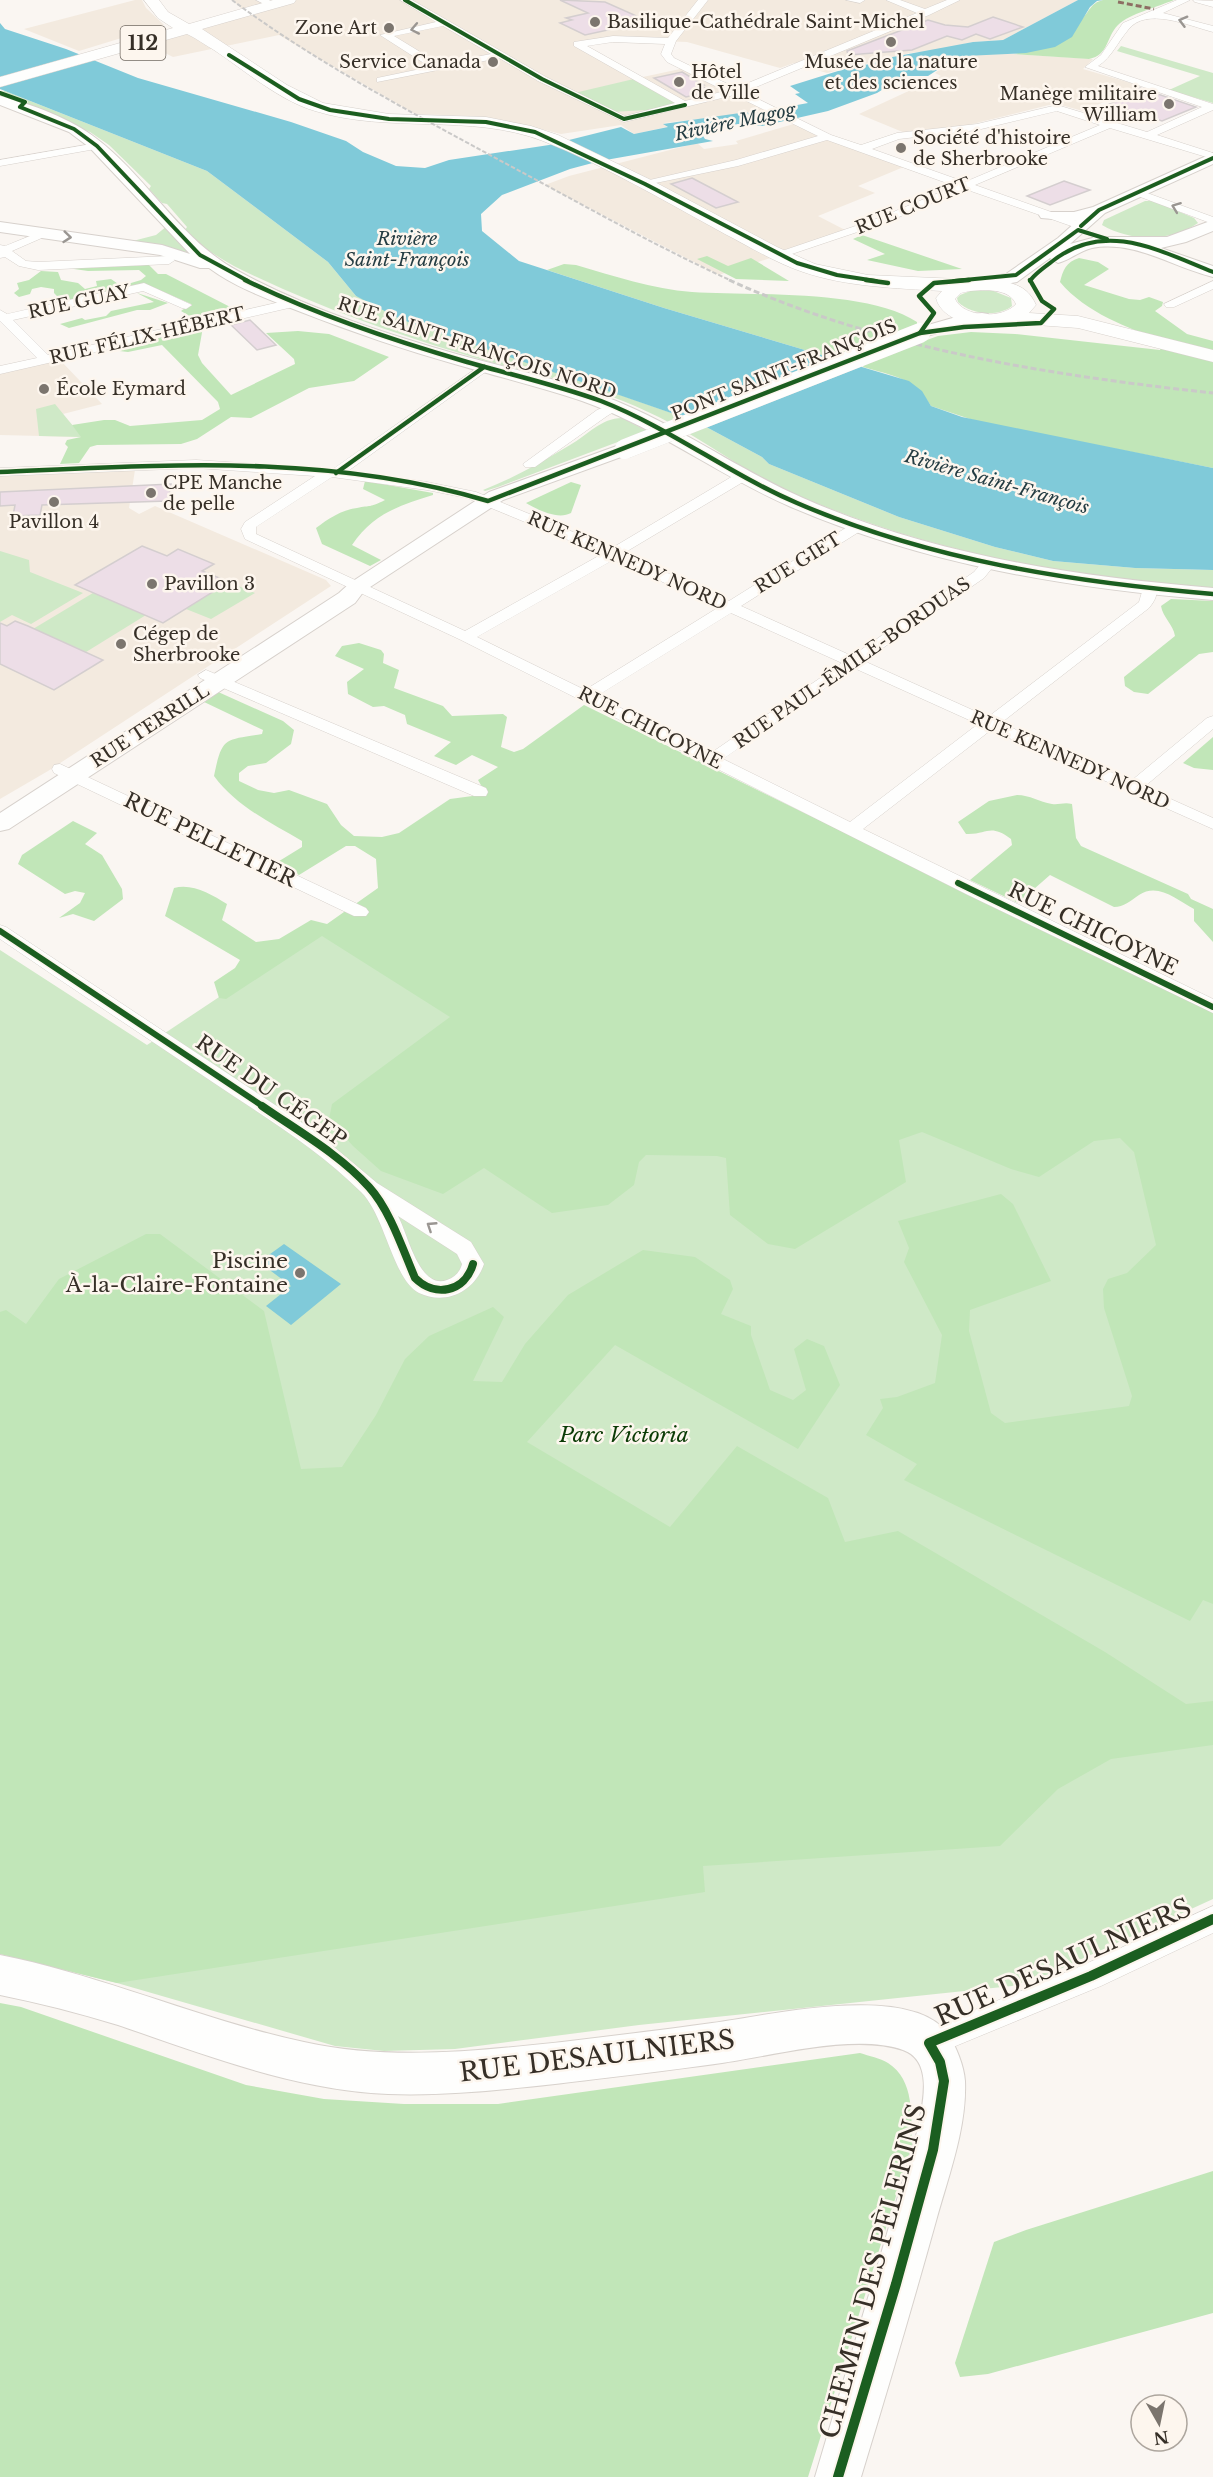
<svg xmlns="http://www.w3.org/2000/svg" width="1213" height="2477" font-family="'Libre Baskerville',serif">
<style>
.built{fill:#f3eadf}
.green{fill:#cfe9c7}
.forest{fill:#c1e6b8}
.water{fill:#80cad9}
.building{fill:#eddee7;stroke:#d4cecf;stroke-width:1.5}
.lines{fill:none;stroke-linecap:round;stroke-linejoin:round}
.street-casing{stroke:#d7d1cc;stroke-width:1}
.secondary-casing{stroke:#d7d1cc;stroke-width:2}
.primary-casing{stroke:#d7d1cc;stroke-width:1}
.street{fill:#fefefd;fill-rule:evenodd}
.secondary{fill:#fefefd;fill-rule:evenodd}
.primary{fill:#fefefd;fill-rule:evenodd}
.rail-far1{stroke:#cac9c8;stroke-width:2;stroke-dasharray:4.5 2;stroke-linecap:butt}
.rail{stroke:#cac9c8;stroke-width:3;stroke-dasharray:6 3;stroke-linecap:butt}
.secondary-bridge-casing{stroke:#d7d1cc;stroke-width:20;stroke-linecap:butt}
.secondary-bridge{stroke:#fefefd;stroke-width:20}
.quiet{stroke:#8d6e63;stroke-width:3;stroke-dasharray:6 3;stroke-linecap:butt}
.cycleway-far4-casing{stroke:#fdf6ee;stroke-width:5}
.cycleway-far3-casing{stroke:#fdf6ee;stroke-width:7}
.cycleway-far2-casing{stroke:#fdf6ee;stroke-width:9}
.cycleway-far1-casing{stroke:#fdf6ee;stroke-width:12}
.cycleway-casing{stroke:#fdf6ee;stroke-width:14}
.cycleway-far4{stroke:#1b5e20;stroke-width:4}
.cycleway-far3{stroke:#1b5e20;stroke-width:4.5}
.cycleway-far2{stroke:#1b5e20;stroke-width:6}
.cycleway-far1{stroke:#1b5e20;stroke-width:8}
.cycleway{stroke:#1b5e20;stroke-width:10}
.oneway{stroke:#9a9692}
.poi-dot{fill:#7b756e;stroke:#fdf6ee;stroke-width:2}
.labels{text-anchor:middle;stroke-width:5;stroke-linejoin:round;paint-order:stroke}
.far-poi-label{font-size:18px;fill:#362f27;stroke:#fdf6ee;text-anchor:start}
.far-water-label{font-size:18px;font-style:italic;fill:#253d43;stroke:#fdf6ee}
.far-street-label{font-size:18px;fill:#362f27;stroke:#fdf6ee}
.shield{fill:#fdf6ee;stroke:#726b63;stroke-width:1.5}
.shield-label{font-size:20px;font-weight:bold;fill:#362f27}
.street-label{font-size:21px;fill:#362f27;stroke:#fdf6ee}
.poi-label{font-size:21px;fill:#362f27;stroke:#fdf6ee;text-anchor:end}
.park-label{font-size:21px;font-style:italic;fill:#0b3b05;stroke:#fdf6ee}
.near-street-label{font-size:26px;fill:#362f27;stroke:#fdf6ee}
</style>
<rect width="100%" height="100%" fill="#faf6f2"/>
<g class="built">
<path d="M135,0h7l4,8 18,17 -85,26 -55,-22z"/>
<path d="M232,0h846l-75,40 -30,2 -40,9 -23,2 -83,20 -33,-10 -14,5 -93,-26 -74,-3 -35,5 60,34 47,-10 85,43 -106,12 3,4 -33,7 -13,-9 -60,9 -49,-12 -43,-6 -54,-2 -136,-79 -106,22 -26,-13 101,-30z"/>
<path d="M976,54h37l80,5 -10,10 58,17 -58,25 -22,-6h-12l-97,24 -47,4 -46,-19 82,-38 -6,-3 13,-10z"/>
<path d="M797,123l109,43 -48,20 17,7 -57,23 31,16 -130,43 -174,-90 24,-9 128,-33 7,6 34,-5 -2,-3z"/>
<path d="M60,360l42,44 -39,10 19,23 -82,-2v-61z"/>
<path d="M135,470l-6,38 10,6 16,-8 171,74 5,6 -283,185 -48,28v-323z"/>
</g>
<g class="green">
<path d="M1121,46l92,27v30l-44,-13 31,-14 -83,-25z"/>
<path d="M638,78l47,27 -20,4 -54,3 -41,-18z"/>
<path d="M5,91l202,80 121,91 28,34 199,76 142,50 65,35 7,7 130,53 96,30 58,14 82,7 78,2v18c-148,-10 -299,-39 -434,-101 -30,-14 -57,-34 -86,-51 -30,-18 -61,-33 -95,-44 -36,-13 -74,-21 -112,-31 -69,-20 -137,-43 -203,-72 -37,-17 -69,-29 -98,-59l2,-3 -20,-23 -5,-1 -13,-14 2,-3 -42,-41 -19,-13 -89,-40z"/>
<path d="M1145,201h9l40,17 4,5c-28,19 -67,19 -96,2l2,-5z"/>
<path d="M167,226l23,27 -61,-11 27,-7z"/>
<path d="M973,290h18l20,8 1,8c-13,11 -41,9 -54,-4l-1,-4 3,-3z"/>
<path d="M55,404l27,33 -43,-1 -3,-27z"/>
<path d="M622,418l25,13 -149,56 -13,4 -2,-1c31,-12 59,-28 87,-45 18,-10 31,-27 52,-27z"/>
<path d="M0,551l29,9 1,12 53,21 -52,31 -19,-9 -12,7z"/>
<path d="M229,582l26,11 -44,26 -25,-10z"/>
<path d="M93,593l53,22 -60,37 -53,-23z"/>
<path d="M625,727l588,286v886l-164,75 -37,12 -373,39 -184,24 -71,2 -49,-5 -218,-63 -117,-29v-1004l147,95z"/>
</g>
<g class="forest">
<path d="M1103,0h71c-14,6 -45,14 -56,25 -12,12 -9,30 -29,34l-76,-5c19,-2 52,-20 67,-33 9,-8 10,-18 23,-21z"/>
<path d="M862,235l100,34 -44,2 -51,-11 18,-6 -32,-15z"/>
<path d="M707,256l21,10 23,-8 38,23 -53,-2 -39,-20z"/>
<path d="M1079,258l19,4 11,7 -25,16 45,14 11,1 9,-3 14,5 -1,4 -7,5 32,23 26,7v127l-234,-46 -48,-16c-17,-29 -38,-30 -68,-39l3,-5 72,-26 33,-4 44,2 145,16 4,-9c-36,-13 -78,-28 -104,-59 3,-12 6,-20 19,-24z"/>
<path d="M148,264l10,10h8l72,37 -46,10 1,-3 -12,-7 10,-7 -43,-19 -84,18 -10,-10v-4l-13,-2 -9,2 -2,5 -11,3 -5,-4 5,-4 -2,-6 12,-3 12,-9 17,1 3,8 17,3 7,6 12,-3 -1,-5 15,-2 10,7 20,-6 5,-4 -7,-6 -51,1 -21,-3z"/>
<path d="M564,264l12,1c38,11 76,24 116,27 61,4 174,-3 225,30v4l-82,33 -171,-51 -117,-38z"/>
<path d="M137,293l31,10 -18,7h-13l-68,18 -9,-4 22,-6 3,2 21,-4 5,-5 43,-9z"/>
<path d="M203,327l-5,28 4,8 29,32 64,-31 -1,-5 -28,-26 32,-2 31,3 60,23 -35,24 -45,7 -58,30 -20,-1 -34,22 -16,5 -84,1 -7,2 -11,16 -19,1 8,-17 -3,-3 2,-4 14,-3 -9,-12 32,-5h11l15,6 72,-6 18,-11 -2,-7 -56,-57 -34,7 -26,-3z"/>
<path d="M365,481l68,12v2c-35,11 -60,19 -81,50l29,15 -11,6 -48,-22 -6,-16c12,-9 25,-18 41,-20 14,-3 12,0 28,-8l-22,-11z"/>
<path d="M571,482l10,3 -10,28c-13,7 -33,-3 -45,-10z"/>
<path d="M1171,599l42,2v51l-14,2 -51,40 -14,-2 -9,-6 -1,-9 51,-41c-2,-12 -12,-18 -14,-30z"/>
<path d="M359,643l22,7 3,4 -1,9 16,7 -5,18 49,18 9,10 51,-2 4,3 -6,30 13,5 9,-3 61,-44 629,308v591l-10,-4 -13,21 -286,-141 13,-16 -51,-29 17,-27 -3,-9 17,-2 38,-14 7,-48 -38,-73 5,-14 -11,-27 103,-27 12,10 38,77 -81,29 -1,21 22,82 14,10 124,-17 3,-10 -28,-88 -1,-19 5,-10 19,-6 29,-28 -22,-93 -14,-14 -26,3 -55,36 -28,-8 -89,-37 -23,8 7,42 -111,67 -27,-5 -38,-29 -4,-57 -9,-2 -71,-1 -7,7 -5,23 -26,20 -56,8 -68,-45 -41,26 -62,-23 -28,-25 -24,-27 3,-15 118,-87 -128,-81 -96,63 -7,-1 -5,-16 21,-14 5,-8 -75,-44 9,-28c18,-5 37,6 53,16l-5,16 34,22 23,-3 32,-19 16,4 51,-36 -2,-29 -21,-13h-9l-47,29 -23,-12 26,-16v-6c-31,-18 -66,-35 -88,-65 8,-39 10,-36 48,-42l1,-4 -61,-29 14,-10 67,30 11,9 -3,14 -25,19 -18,3 -9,7v8l19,9 16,3 15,-3 38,14 14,21 13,11 28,1 17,-4 51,-34 30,-4 2,-8 -4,-7 20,-13 -26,-12 -16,10 -22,-9 17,-14 -44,-18 -2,-9 -21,-9 -11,1 -25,-13 -1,-12 17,-13 -29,-13 7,-10z"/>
<path d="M1213,737v33l-19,-2 -11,-5z"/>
<path d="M1017,795c13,0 22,7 35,9 7,1 12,-2 20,0l4,34 5,8 107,48 3,5 22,10v33l-19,-21v-12c-17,-9 -36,-27 -55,-14 -9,6 -15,12 -25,12l-64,-32 -32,28 -48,-23 42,-35 -1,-6c-22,-16 -23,-4 -45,-5l-8,-12 31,-21z"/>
<path d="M73,821l24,12 -12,11 17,11 20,34 1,10 -29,22 -21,-7 -14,4 21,-15 5,-10 -10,-2 -10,3 -47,-30 4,-9z"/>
<path d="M146,1234h14l104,77 37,158 41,-2 34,-52 29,-56 24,-23 64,-29 11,10 -31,64 29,1 23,-38 43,-49 75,-45 52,7 35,23 3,9 -12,25 30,12v9l19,55 23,10 13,-10 -12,-41 13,-10 17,7 16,39 -42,64 -183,-104 -88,97 143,85 67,-81 91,52 17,44 53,-11 207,121 81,52 27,-3v44l-102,14 -53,30 -58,57 -297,20 2,26 -588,91 -117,-29v-642l6,-2 20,14 33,-45z"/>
<path d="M0,2003l21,4 225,78 78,14 80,5h94l362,-51c9,3 20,5 28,10 27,17 23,54 24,82l-104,332h-808z"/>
<path d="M1213,2171v142l-225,61 -28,3 -5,-14 39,-121 32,-12z"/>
</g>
<g class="water">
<path d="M1078,0h25l-6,1 -7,6 -18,30 -17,10 -29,6 -61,3 -17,7 -20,13h-24l-27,17 -49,18 -66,15 -24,-2 -61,12 -3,5 29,-5 2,3 8,2 -113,20 -30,8 -68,26 -21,19 1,17 37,30 145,47 245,73 13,10 9,15 31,11 251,51v102l-78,-2 -82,-7 -58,-14 -96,-30 -130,-53 -7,-7 -65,-35 -297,-103 -44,-23 -28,-34 -121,-91 -207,-82v-66l5,6 61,20 72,29 153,44 55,19 17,11 33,14 29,2 24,-8 100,-15 72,-18 13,7 34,-7 -5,-3 84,-12 2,2 59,-11 -13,-9 5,-1 -10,-7 64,-20 18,-2 15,-6 86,-16 30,-2z"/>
<path d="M284,1244l57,40 -50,41 -25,-19 25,-20 -32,-24z"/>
</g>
<g class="building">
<path d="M560,0l45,2 36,16 -30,7 6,3 -32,7 -25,-12 12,-3 -6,-2 22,-5z"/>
<path d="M993,17l30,10 -33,12 -14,-5 -14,6 -15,-4 -35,14 -64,5 -1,-4 81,-31 17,5 23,2z"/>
<path d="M682,72l22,13 -3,1 10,5 -25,6 -32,-19z"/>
<path d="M1140,88l56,19 -34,14 -52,-17 14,-6 -5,-1z"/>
<path d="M692,178l46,24 -22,6 -45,-24z"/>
<path d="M1064,181l26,9 -40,15 -23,-9z"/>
<path d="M250,320l26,25 -19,5 -26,-25z"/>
<path d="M171,484l-3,17 -126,4 -2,10 -27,1 2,-11 -15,1v-14z"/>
<path d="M142,546l25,10 11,-7 36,15 -12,7 27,11 -66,41 -88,-38z"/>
<path d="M15,621l13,5 75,34 -49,30 -54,-26v-41l7,3z"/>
</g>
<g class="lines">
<defs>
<g id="street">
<path d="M256,0h13l8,5 -5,3z"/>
<path d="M400,0h12l134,77 79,39 50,-13 -101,-57v-4l39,-6 55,2 30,-38h10l-32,41 -5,13 3,4 62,30 181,-75 -31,-13h14l25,9 22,-9h13l-31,15 -185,77 87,43 30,10 36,-12 80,-9 80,-19 90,27 55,-25 -117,-40 16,-12 22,-32 54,-23h13l-27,13 50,13v6c-24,-6 -67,-26 -85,-2 -11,13 -16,27 -30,36l115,38v6l-56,25 56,18v6l-103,-31 -135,57 110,39v4h-8l-112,-39 -78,33 -107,36 -4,-1v-4l103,-35 76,-32 -128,-46 -89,26 -97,20v-4l95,-22 82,-24 -84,-41 -110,27 -86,-41 -39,-23 -122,24v-4l53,-11 -50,-32 56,-13zM443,26l48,28 -51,10 -46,-28zM613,42l52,2 -4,10 6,8 58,29 -40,10 -98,-55zM1057,111l43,14 -135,57 -93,-33 27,-10 78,-9z"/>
<path d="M846,0h19l-5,3z"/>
<path d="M1193,0l20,1v6l-18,-5z"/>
<path d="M97,143l5,3 -1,2 -101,18v-6z"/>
<path d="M1139,190l74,27v7l-78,-29v-4z"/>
<path d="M40,232l6,3 -2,2 -32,14 14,10 12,1 131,-6 6,4 -6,4 -131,6 -19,-4 -14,-9 -5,1v-13l5,1z"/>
<path d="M1213,281v8l-39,18h-8l-2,-3z"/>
<path d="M144,283l48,22 -6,4 -4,-1 -39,-17 -130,29 35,35 245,-56 6,4 -6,4 -293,67v-8l37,-8 -37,-37v-11l7,4z"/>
<path d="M484,363l4,1 2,3 -2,3 -140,101 79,11 49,10 136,56 126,-75h10l2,3 -2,3 -124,74 105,48 123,-77h10l2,3 -2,3 -121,76 111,50 122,-84 10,-12h10l2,3 -12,15 -120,83 124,56 151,-115 5,-17h10c6,8 0,17 -5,23l-148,115 130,58 76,-63 6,-2v13l-69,58 69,31v11l-222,-99 -128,99 350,170v14l-245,-118 -507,-255 -216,-101 -4,-10 4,-7 70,-46 -119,-8 -196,8v-8l196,-8 137,9zM332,477l95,13 40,8 135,56 -137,77 -209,-97v-7zM613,560l106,47 -134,83 -108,-53zM731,613l111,50 -131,90 -114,-57zM854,668l124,56 -128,98 -127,-63z"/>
<path d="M615,403l5,1 2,3 -15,9 -72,51h-10l-2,-3 74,-54z"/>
<path d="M206,670l280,118 2,4 -2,4h-12l-274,-118 -2,-3z"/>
<path d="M60,764l306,144 3,4 -3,4h-12l-300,-143 -2,-4 2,-4z"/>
<path d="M0,925l6,2 310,205 61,51 94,59 13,22c-9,27 -38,42 -65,29 -26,-13 -34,-78 -58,-101 -44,-44 -98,-76 -150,-111 -70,-47 -141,-94 -211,-142zM398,1216l59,38 5,10c-2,8 -7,13 -15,16 -28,10 -39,-46 -49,-64z"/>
<path d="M1213,1906v27l-112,53 -172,71 -10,-4 -4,-10 4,-10 162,-67z"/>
</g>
<g id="secondary">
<path d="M0,96c31,8 72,23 97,43 52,40 83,101 141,132 72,39 154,65 233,87 45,12 91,22 135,39 69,26 129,71 197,101 129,57 270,78 410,90v12c-145,-12 -287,-35 -422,-93 -72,-31 -135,-80 -209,-106 -41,-14 -83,-24 -124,-36 -53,-15 -106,-33 -157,-53 -31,-12 -65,-24 -92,-44h-9l-40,-13 -160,-23v-10l162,23 28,9 -101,-107 -20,-15 -69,-27z"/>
<path d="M1213,153v11l-108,49 -35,31 26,-7h71l46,-17v11l-27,11 -25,6 52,18v11c-41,-10 -78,-37 -121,-29 -13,3 -22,12 -34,15l-8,-5 -33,24 -39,7 -6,-1 -3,-4 3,-4 34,-6 52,-36 19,-17 -36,-3 -2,-3 2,-3h33l19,-5z"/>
<path d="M982,313l6,1 3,4 -3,4 -23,3 -45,13 -6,-1 -3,-4 3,-4 49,-14z"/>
<path d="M625,443l7,2 3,4 -3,4 -129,47 -139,91 -9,12 -346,226 -9,2v-18l339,-220 11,-10 139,-91z"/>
<path d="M0,1955c105,21 201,65 304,87 85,19 173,9 258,0 50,-6 100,-12 150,-19 54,-7 199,-42 236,11 8,12 16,32 17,47 2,47 -17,96 -29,140 -24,86 -49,171 -75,256h-46l102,-345c5,-24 18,-71 -14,-82 -48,-17 -131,6 -181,13 -56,8 -111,14 -167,21 -55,6 -111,12 -167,10 -94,-4 -182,-39 -270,-69 -39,-12 -78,-22 -118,-30z"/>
</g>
<path id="primary" d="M144,0h15l9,12 21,12 84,-24h23l-2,3 -92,26 85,56 36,18 66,11 97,3 45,9 27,9 93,45 126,67 38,17 53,11 135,6c16,4 26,8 33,24l-7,8 49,3 135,34v12l-135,-34 -69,-5c-23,5 -66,2 -73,-25l6,-7c-47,-3 -95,-4 -139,-19 -27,-9 -53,-25 -78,-38 -57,-31 -121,-69 -182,-93 -73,-28 -154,-7 -228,-30 -35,-10 -71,-41 -101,-61 -9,-5 -18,-12 -27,-16l-187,53v-10l173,-49 -15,-10zM970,291c15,-1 39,-3 46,13 -13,15 -52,14 -61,-5l6,-6z"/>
</defs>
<use href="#street" class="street-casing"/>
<use href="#secondary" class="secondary-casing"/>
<use href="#primary" class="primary-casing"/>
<use href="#street" class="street"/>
<use href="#secondary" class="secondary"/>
<use href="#primary" class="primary"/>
<path class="rail-far1" d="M232,0c85,63 177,111 269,161 77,41 152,84 231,120"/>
<path class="rail" d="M729,280c152,69 319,95 484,113"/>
<defs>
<path id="secondary-bridge" d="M625,449l295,-116"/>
</defs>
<use href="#secondary-bridge" class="secondary-bridge-casing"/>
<use href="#secondary-bridge" class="secondary-bridge"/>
<path class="quiet" d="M1118,2l36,7"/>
<defs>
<g id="cycleway-far4">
<path d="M405,0l137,79 82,40 61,-14"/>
<path d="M229,55l70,44 31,11 59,9 97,3 49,10 110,52 152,79 40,12 39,6"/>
<path d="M0,93l25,9 -5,5 54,22 23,17 103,109 48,26"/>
<path d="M1081,226l18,-16 114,-52"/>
<path d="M954,281l62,-6 62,-45 29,9"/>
<path d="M1030,281c4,-7 16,-15 24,-21 52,-40 106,-9 159,12"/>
</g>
<g id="cycleway-far3">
<path d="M245,280c71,35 146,60 222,82 45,13 90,23 134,39 69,27 128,73 196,102 132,57 274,79 416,91"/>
<path d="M866,280l22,3"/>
<path d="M920,333l14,-20 -15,-17 15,-13 35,-3"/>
<path d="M0,472c165,-7 327,-19 488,29l432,-168 44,-6 77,-4 13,-14 -12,-8 -12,-21"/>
<path d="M336,473l148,-106"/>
</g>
<g id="cycleway-far2">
<path d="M958,883l255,124"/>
<path d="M0,931l264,176"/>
</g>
<path id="cycleway-far1" d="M262,1106c36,25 77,48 107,81 21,23 34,63 46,91 20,20 50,14 58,-14"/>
<path id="cycleway" d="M838,2477l58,-193 37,-134 11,-69 -4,-19 -11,-19 162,-67 122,-57"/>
</defs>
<use href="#cycleway-far4" class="cycleway-far4-casing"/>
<use href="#cycleway-far3" class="cycleway-far3-casing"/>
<use href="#cycleway-far2" class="cycleway-far2-casing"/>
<use href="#cycleway-far1" class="cycleway-far1-casing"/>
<use href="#cycleway" class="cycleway-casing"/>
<use href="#cycleway-far4" class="cycleway-far4"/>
<use href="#cycleway-far3" class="cycleway-far3"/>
<use href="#cycleway-far2" class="cycleway-far2"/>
<use href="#cycleway-far1" class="cycleway-far1"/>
<use href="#cycleway" class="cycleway"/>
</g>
<defs><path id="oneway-chevron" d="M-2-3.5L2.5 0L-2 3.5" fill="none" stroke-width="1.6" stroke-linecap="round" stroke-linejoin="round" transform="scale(1.5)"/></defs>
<g class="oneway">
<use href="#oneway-chevron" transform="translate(1183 21) rotate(-165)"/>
<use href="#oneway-chevron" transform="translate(415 29) rotate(169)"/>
<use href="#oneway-chevron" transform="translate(1176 207) rotate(-159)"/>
<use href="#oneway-chevron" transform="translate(67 237) rotate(6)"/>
<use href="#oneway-chevron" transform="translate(431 1226) rotate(-147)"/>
</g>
<g class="poi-dot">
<circle cx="595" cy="22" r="6"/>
<circle cx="389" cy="28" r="6"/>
<circle cx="891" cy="42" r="6"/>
<circle cx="493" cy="62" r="6"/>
<circle cx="679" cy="82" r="6"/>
<circle cx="1169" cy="104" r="6"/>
<circle cx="901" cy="148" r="6"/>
<circle cx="44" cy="389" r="6"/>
<circle cx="151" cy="493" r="6"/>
<circle cx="54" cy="502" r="6"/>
<circle cx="152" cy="584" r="6"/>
<circle cx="121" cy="644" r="6"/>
<circle cx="300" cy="1273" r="6"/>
</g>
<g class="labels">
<g class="far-poi-label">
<text x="607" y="28">Basilique-Cathédrale Saint-Michel</text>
<text x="377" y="34" text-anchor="end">Zone Art</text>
<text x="481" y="68" text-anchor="end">Service Canada</text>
<text x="891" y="68" text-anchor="middle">Musée de la nature<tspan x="891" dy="21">et des sciences</tspan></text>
<text x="691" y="78">Hôtel<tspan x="691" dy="21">de Ville</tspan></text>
<text x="1157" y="100" text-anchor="end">Manège militaire<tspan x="1157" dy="21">William</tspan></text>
<text x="913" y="144">Société d'histoire<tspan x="913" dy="21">de Sherbrooke</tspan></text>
<text x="56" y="395">École Eymard</text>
<text x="163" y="489">CPE Manche<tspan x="163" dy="21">de pelle</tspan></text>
<text x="54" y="528" text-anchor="middle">Pavillon 4</text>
<text x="164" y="590">Pavillon 3</text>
<text x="133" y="640">Cégep de<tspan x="133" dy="21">Sherbrooke</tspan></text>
</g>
<g class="far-water-label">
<text transform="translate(735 122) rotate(-12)" y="6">Rivière Magog</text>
<text x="407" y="245">Rivière<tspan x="407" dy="21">Saint-François</tspan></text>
<text transform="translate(997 482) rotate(16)" y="6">Rivière Saint-François</text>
</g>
<g class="far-street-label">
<text transform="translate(913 206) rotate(-22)" y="6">RUE COURT</text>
<text transform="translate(79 302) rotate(-12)" y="6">RUE GUAY</text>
<text transform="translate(147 336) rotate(-13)" y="6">RUE FÉLIX-HÉBERT</text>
<text transform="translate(477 348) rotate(18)" y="6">RUE SAINT-FRANÇOIS NORD</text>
<text transform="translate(784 370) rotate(-22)" y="6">PONT SAINT-FRANÇOIS</text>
<text transform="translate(627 561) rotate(24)" y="6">RUE KENNEDY NORD</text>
<text transform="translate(798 563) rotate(-32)" y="6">RUE GIET</text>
<text transform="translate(852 663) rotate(-35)" y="6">RUE PAUL-ÉMILE-BORDUAS</text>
<text transform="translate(150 726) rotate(-33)" y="6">RUE TERRILL</text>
<text transform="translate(650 728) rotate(27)" y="6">RUE CHICOYNE</text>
<text transform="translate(1070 760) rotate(24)" y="6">RUE KENNEDY NORD</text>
</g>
<rect class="shield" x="120.5" y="26" width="45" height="34" rx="4.5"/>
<g class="shield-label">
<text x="143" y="50">112</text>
</g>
<g class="street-label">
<text transform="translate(210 840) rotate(26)" y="7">RUE PELLETIER</text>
<text transform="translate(1093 929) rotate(26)" y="7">RUE CHICOYNE</text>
<text transform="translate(271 1091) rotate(35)" y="7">RUE DU CÉGEP</text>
</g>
<g class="poi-label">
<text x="288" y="1268">Piscine<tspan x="288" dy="24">À-la-Claire-Fontaine</tspan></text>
</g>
<g class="park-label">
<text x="624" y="1442">Parc Victoria</text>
</g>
<g class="near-street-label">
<text transform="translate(1063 1962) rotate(-24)" y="9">RUE DESAULNIERS</text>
<text transform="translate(597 2056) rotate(-7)" y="9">RUE DESAULNIERS</text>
<text transform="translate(873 2271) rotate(-75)" y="9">CHEMIN DES PÈLERINS</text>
</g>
</g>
<g transform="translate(1159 2423) rotate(171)"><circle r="28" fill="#fdf6ee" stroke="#ada69e" stroke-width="1.5"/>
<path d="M0-4.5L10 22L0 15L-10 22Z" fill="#7b756e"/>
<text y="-9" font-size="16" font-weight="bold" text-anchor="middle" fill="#362f27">N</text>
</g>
</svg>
